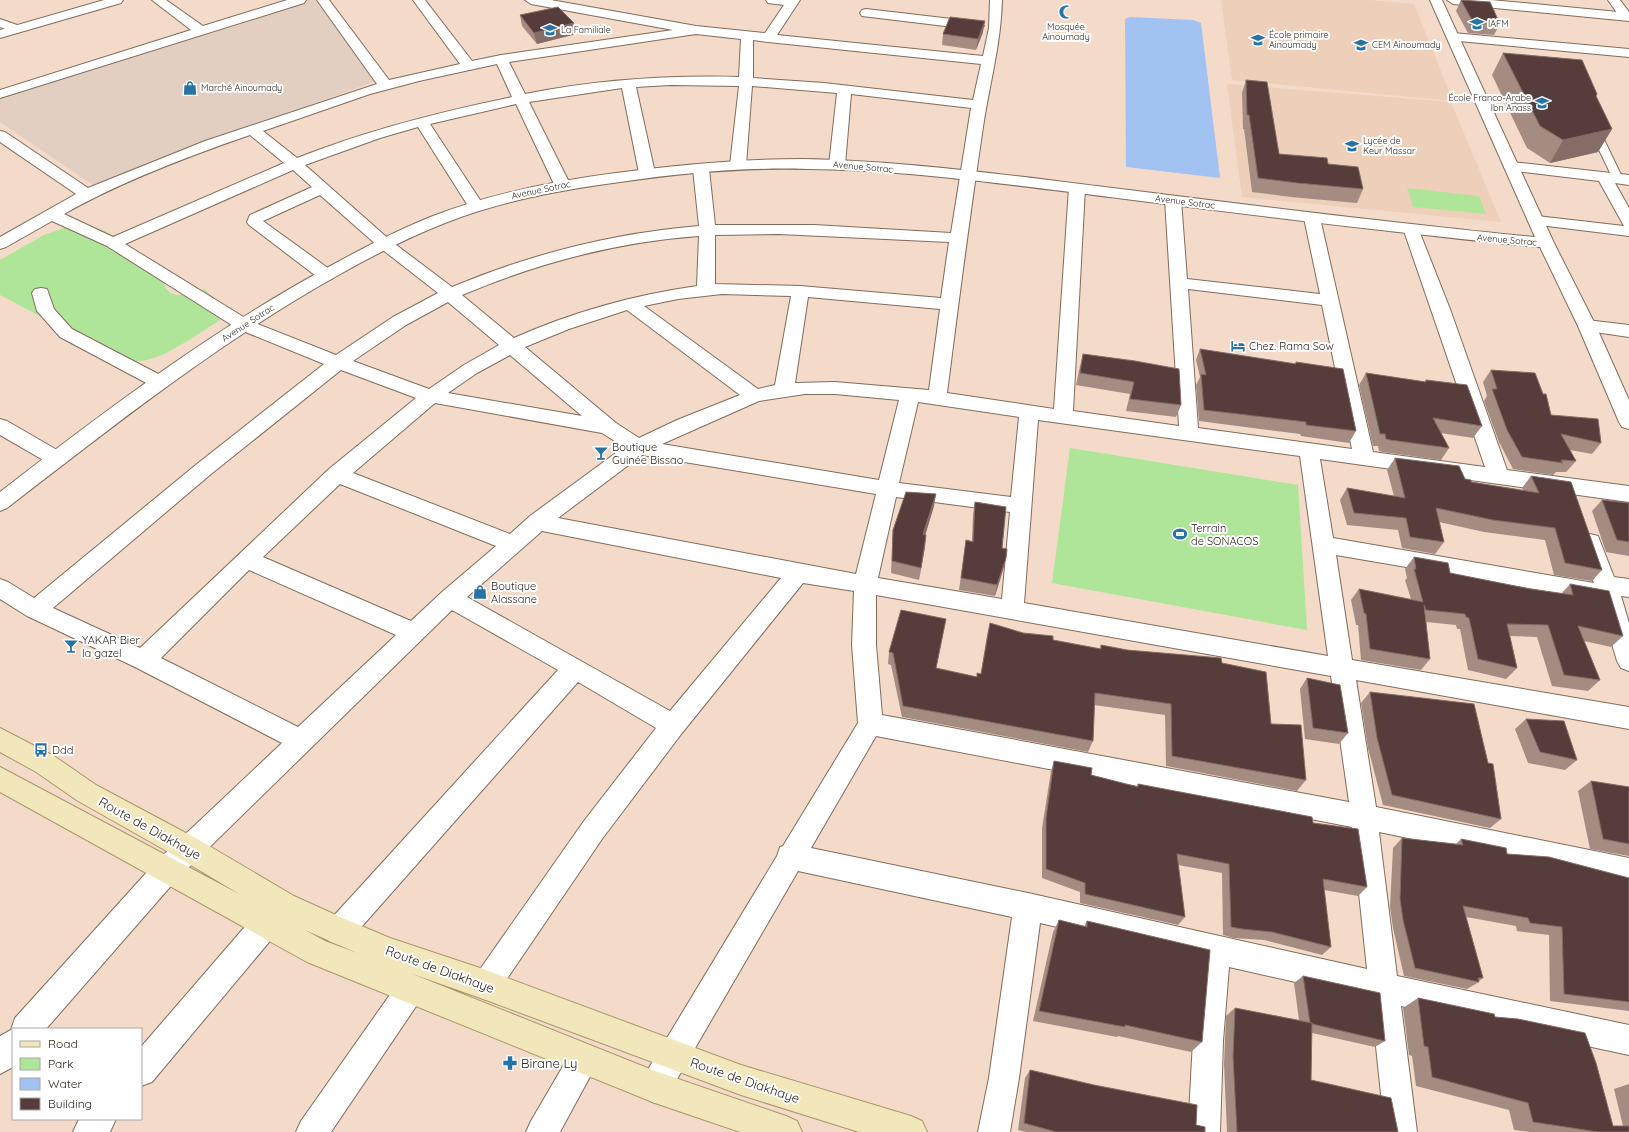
<svg xmlns="http://www.w3.org/2000/svg" width="1629" height="1132" font-family="Quicksand,sans-serif">
<style>
.commercial{fill:#e2cfc1}
.built{fill:#eecfb9}
.green{fill:#afe599}
.water{fill:#a2c3f2}
.lines{fill:none;stroke-linecap:round;stroke-linejoin:round}
.service-casing{stroke:#826c5c;stroke-width:2}
.minor-casing{stroke:#826c5c;stroke-width:2}
.tertiary-casing{stroke:#826c5c;stroke-width:2}
.primary-casing{stroke:#a89867;stroke-width:2}
.service{fill:#fff;fill-rule:evenodd}
.minor{fill:#fff;fill-rule:evenodd}
.tertiary{fill:#fff;fill-rule:evenodd}
.primary{fill:#f2e6bb;fill-rule:evenodd}
.wall{fill:#a58c82}
.shaded-wall{fill:#856c66}
.building{fill:#563d3b;stroke:#856c66}
.labels{text-anchor:middle;stroke-width:4;stroke-linejoin:round;paint-order:stroke}
.far-poi-label{font-size:9px;fill:#2e251e;stroke:#fff;text-anchor:start}
.far-street-label{font-size:9px;fill:#2e251e;stroke:#fff}
.poi-label{font-size:11px;fill:#2e251e;stroke:#fff;text-anchor:start}
.near-street-label{font-size:13px;fill:#2e251e;stroke:#fff}
.near-poi-label{font-size:13px;fill:#2e251e;stroke:#fff;text-anchor:start}
</style>
<rect width="100%" height="100%" fill="#f4dac9"/>
<path class="commercial" d="M307,0h9l60,81 -283,104 -93,-63v-26z"/>
<g class="built">
<path d="M1221,0h148l45,4 39,97 -221,-21z"/>
<path d="M1227,84l224,18 50,120 -259,-25z"/>
</g>
<g class="green">
<path d="M1407,188l72,8 7,18 -73,-7z"/>
<path d="M73,225c7,0 14,1 21,2 21,6 58,34 73,49l-3,8c6,18 27,9 40,5l27,24c-22,13 -60,42 -84,47 -10,2 -18,1 -28,-2l-119,-63v-35l44,-25z"/>
<path d="M1070,448l228,37 9,145 -255,-47z"/>
</g>
<path class="water" d="M1130,17l63,3 8,3 19,155 -94,-11 -1,-148z"/>
<g class="lines">
<defs>
<path id="service" d="M1594,126l5,3 24,50 -2,2h-6l-2,-2 -24,-50z"/>
<g id="minor">
<path d="M152,0h14l37,26 84,-26h19l-2,3 -304,95v-8l191,-60z"/>
<path d="M317,0h12l60,80 71,-16 -47,-64h12l47,61 29,-6 172,-25 -142,-26 -6,-4h26l145,26 69,7 19,-28 -16,-2 -2,-3h34l-23,35 206,21 6,-28 1,-28h12c-1,46 -14,89 -20,134 -13,86 -24,173 -35,259l107,16 15,-221 3,-3h10l3,3 -12,223 106,15 -14,-226 2,-3h12l2,3 6,79 133,15 -16,-76 2,-3 6,-2 6,2 2,3 53,234 112,15 -81,-236 2,-3 6,-2 6,2 32,81 57,161 122,16v16l-309,-43 13,79 261,45 -15,-41 3,-6 8,-2 8,2 16,41 15,2v18l-8,-1 8,27v48l-8,-3 -4,-7 -18,-61 -263,-45 16,105 277,47v22l-273,-49 20,127 253,51v26l-250,-52 18,144 232,49v30l-228,-49 16,126h-32l-14,-133 -142,-32 -6,74 -3,91h-32l5,-91 8,-80 -161,-38 -21,155 -9,54h-32l11,-54 23,-161 -214,-46 -132,227 -11,5 -11,-5 -5,-11 5,-11 133,-220 3,-9 3,-1 75,-123 -6,-78 2,-54 -51,-8 -121,150 -80,106 -106,156 -10,5 -10,-5 -5,-10 5,-10 108,-154 72,-93 -78,-46 -229,259 -10,4 -10,-4 -4,-10 4,-10 229,-251 -106,-60 -275,269 -131,150h-33v38l-13,7v-38l11,-6 4,-12 142,-157 125,-118 -147,-76 -108,-51 -27,-17v-20l8,3 26,16 163,-134 127,-100 -86,-35 -131,-83 -55,-25 -46,26 -6,2v-12l76,-43 -76,-52v-11l5,1 83,56 117,-47 172,-57zM696,34l45,5 -2,38c-72,-2 -143,3 -214,17l-16,-32zM753,40l15,2 213,22 -8,36 -149,-17 -71,-5zM497,64l15,33c-73,15 -145,33 -215,61l-34,-27 107,-37 49,-13zM670,85l69,1 -9,79 3,3h10l3,-3 6,-79 85,7 -8,72 3,3h10l3,-3 6,-71 120,14 -20,125 -137,-8h-99l-6,-56 -3,-3h-10l-3,3 6,57c-86,7 -168,28 -247,61l-61,-46 -86,-76 75,-27 38,-11 52,82h12l2,-3 -54,-82 86,-20 38,80 3,3h10l3,-3 -41,-82 93,-14 17,85 3,3h10l3,-3 -19,-86zM250,135l34,28 -171,74 -49,-23c56,-32 125,-58 186,-79zM293,170l19,17 -62,28 -3,7 2,3 71,54 6,1 6,-1 2,-4 -2,-4 -69,-50 57,-26 59,52 59,46 -45,24 -57,38 -86,-34 -125,-77zM779,234l170,8 -8,56 -141,-12 -85,-2v-49zM699,236l-2,50c-63,9 -125,26 -183,52l-52,-43c76,-32 154,-53 237,-59zM1188,289l134,16 30,144 -154,-21zM722,294l69,2 -16,89 -17,4 -114,-83 34,-7zM808,297l132,12 -11,81 -94,-8 -40,1zM448,302l51,43 -35,20 -35,24 -76,-28 53,-36zM627,310l113,85 -63,25 -38,18 -23,-15 -91,-76 44,-18zM510,355l72,61 -134,-23 29,-20zM341,370l75,28 -87,71 -189,179 -87,-40 158,-134zM805,394h30l64,6 -20,80 -217,-36 97,-43zM918,402l101,15 -8,80 -112,-14zM435,403l167,30 22,14 -94,69 -20,18 -157,-61zM1038,420l262,36 28,200 -304,-53zM642,455l234,39 -20,80 -298,-56zM340,484l156,62 -54,46 -31,29 -148,-64zM896,497l114,15 -8,87 -124,-21zM542,531l239,47 -111,133 -203,-114zM249,570l147,65 -98,92 -137,-69zM876,595l455,81 18,126 -467,-87 -6,-70zM876,736l476,91 15,142 -339,-76 -217,-45z"/>
<path d="M1608,0h12l9,12v8h-7z"/>
<path d="M866,9l112,13 6,4 -6,4 -116,-14 -2,-3 2,-3z"/>
<path d="M0,19l20,7 2,3 -6,4 -16,-6z"/>
<path d="M1453,33l176,16v8l-181,-17 -1,-3z"/>
<path d="M1512,162l117,13v10l-14,-2 14,25v28l-98,-12 -2,-3 2,-3 6,-2 87,10 -25,-45 -92,-11 -3,-3 3,-3z"/>
<path d="M41,288l6,1 7,20 18,20 94,49 2,4 -2,4 -7,2 -7,-2 -92,-49 -23,-26 -5,-18 3,-4z"/>
<path d="M1587,320l42,5v12l-48,-7 -3,-4 3,-4z"/>
<path d="M0,419l7,2 57,33 3,5 -3,5 -7,2 -7,-2 -50,-29z"/>
<path d="M265,911l10,4 4,10 -4,10 -123,147 -11,4v-39l114,-132z"/>
<path d="M411,974l10,5 5,10 -5,10 -90,133h-35l5,-11 100,-142z"/>
<path d="M584,1045l11,4 4,11 -39,72h-34l5,-11 42,-72z"/>
<path d="M79,1119h37l-6,13h-37z"/>
</g>
<g id="tertiary">
<path d="M104,0h19l-2,3 -121,35v-8z"/>
<path d="M1430,0h12l112,243 42,83 33,74v29l-7,-2 -3,-5 -41,-96 -38,-79c-136,-13 -271,-30 -407,-47 -108,-13 -217,-30 -326,-31 -62,-2 -125,4 -187,13 -60,8 -119,19 -175,41 -38,15 -75,34 -110,54 -117,66 -222,149 -328,231l-7,3v-19c104,-80 208,-159 323,-222 36,-20 72,-39 110,-54 59,-23 121,-35 183,-43 62,-8 125,-14 187,-14 109,2 218,18 326,31 135,17 270,34 406,47z"/>
<path d="M1447,0h44l138,13v8l-176,-17z"/>
</g>
<path id="primary" d="M0,728l54,28 42,29 103,55 95,56 53,24 43,18 96,32 255,95 170,51 11,5 5,11h-68l-118,-37 -255,-95 -76,-27 245,98 131,45 11,5 5,11h-62l-85,-29 -348,-141 -307,-170v-25l241,128 -62,-37 -101,-57 -42,-29 -36,-20zM305,930l52,23 -32,-12z"/>
</defs>
<use href="#service" class="service-casing"/>
<use href="#minor" class="minor-casing"/>
<use href="#tertiary" class="tertiary-casing"/>
<use href="#primary" class="primary-casing"/>
<use href="#service" class="service"/>
<use href="#minor" class="minor"/>
<use href="#tertiary" class="tertiary"/>
<use href="#primary" class="primary"/>
</g>
<g class="wall">
<path d="M1461,0l39,24 -6,11 -26,-2 -12,-22z"/>
<path d="M520,15l56,19 -39,10 -15,-18z"/>
<path d="M983,32l-7,18 -34,-5 1,-11z"/>
<path d="M1503,53l93,43 16,33 -14,23 -48,11 -23,-15 -35,-73z"/>
<path d="M1246,80l33,74 49,10 35,25 -6,14 -66,-6 -39,-5 -8,-63h-1l-1,-36z"/>
<path d="M1200,349l95,15 1,-2 60,69 -7,12 -48,-7 -1,-2 -101,-13 -3,-36 4,-8 -4,-17z"/>
<path d="M1083,354l98,51 -5,12 -50,-6 4,-17 -54,-9 4,-19z"/>
<path d="M1491,370l60,45 50,28 -9,11 -22,-4 6,11 -10,11h-10l-3,3 -40,-6 -14,-27 -15,-41 3,-5 -4,-14z"/>
<path d="M1366,373l59,9 1,-2 56,46 -9,12 -32,-5 8,15 -8,12 -58,-8 -4,-1 -1,-5h-5l-14,-61z"/>
<path d="M1395,458l70,21 6,3 52,8 -1,-2 9,-12 71,94 -10,11 -38,-6 -9,-35 -61,-8 -45,-10 5,20 -9,12 -33,-6 -4,-18 -51,-5 -7,-25 7,-12 47,8 -7,-26z"/>
<path d="M1602,500l27,3v53l-23,-4 -14,-41z"/>
<path d="M975,502l27,46 4,10 -3,12 -8,26 -36,-6 7,-50 6,1 1,-27z"/>
<path d="M934,506l-9,29v12l-6,33 -28,-7 2,-43z"/>
<path d="M1414,557l36,16 80,16 31,5 9,-10 53,52 -12,11 -27,-6 16,39 -12,11 -36,-5 -15,-49 -27,-1 7,32 -11,11 -38,-9 -8,-41h-3l-1,-4 -30,-3 4,37 -9,11 -60,-10 -3,-35h-2l-5,-25 8,-11 52,10 -6,-19 2,-2 -2,-9z"/>
<path d="M946,619l-10,50 40,8 5,-3 6,-39 3,-12 33,10 30,7 47,9 1,-4 26,5 95,13 49,61 35,56 -9,11 -131,-25 -1,-51 -71,-10 -1,36 -5,11 -186,-35 -11,-52 -3,-1 1,-12z"/>
<path d="M1307,678l41,55 -9,11 -34,-5 -5,-50z"/>
<path d="M1370,692l118,71 13,56 -11,9 -107,-23 -15,-57 -7,-45z"/>
<path d="M1526,719l51,41 -12,10 -37,-7 -13,-34z"/>
<path d="M1054,761l37,14 46,12 1,-3 175,39 54,64 -9,9 -34,-6 7,57 -9,8 -58,-15 -30,-2 -11,-3 -1,-62 -44,-8 7,52 -7,8 -98,-22v-11l-38,-14v-50l9,-57z"/>
<path d="M1591,781l38,6v69l-39,-7 -12,-58z"/>
<path d="M1402,838l54,6 5,-5 46,15 122,24v133l-79,-10 -1,-66 -32,-4 -1,-5 -50,-9 17,61 -4,3v1l-12,7 -63,-13 -11,-48 -3,-21 3,-59z"/>
<path d="M1059,920l25,7 3,-6 115,121 -11,10 -73,-16 -1,1 -84,-16 20,-89z"/>
<path d="M1303,976l82,65 -10,6 -63,-14 -1,47 87,52h-171l-3,-68 2,-48 9,-8 64,12 -5,-37z"/>
<path d="M1418,998l77,19 118,109h10l-9,-37 15,-5v48h-99l-16,-2 -5,-20 -93,-24 -4,-30 -3,-1 -6,-47z"/>
<path d="M1030,1070l166,55 9,7h-179l-8,-2 7,-52z"/>
</g>
<g class="shaded-wall">
<path d="M985,21l-2,11 -7,18 2,-11z"/>
<path d="M574,23l2,11 -39,10 -3,-11z"/>
<path d="M1612,129l-14,23 -48,11 13,-23z"/>
<path d="M936,494l-2,12 -12,40 1,-12z"/>
<path d="M926,535l-1,12 -6,33 2,-12z"/>
<path d="M1006,558l-3,12 -8,26 2,-11z"/>
</g>
<g class="building">
<path d="M1461,0l29,2 10,22 -27,-2z"/>
<path d="M558,7l16,16 -40,10 -14,-18z"/>
<path d="M950,17l35,4 -7,18 -35,-5z"/>
<path d="M1503,53l79,7 15,34 -1,2 16,33 -49,11 -23,-14z"/>
<path d="M1246,80l21,2 12,72 48,4 1,6 30,3 5,22 -66,-6 -39,-5 -9,-63h-2z"/>
<path d="M1200,349l96,15v-2l47,7 13,62 -50,-6v-3l-102,-12 -3,-36 5,1z"/>
<path d="M1083,354l52,7 44,8 2,36 -51,-6 4,-17 -54,-9z"/>
<path d="M1491,370l44,3 8,21h3l5,21 47,4 3,24 -40,-9 15,27 -15,-1 2,3 -41,-6 -15,-27 -15,-41h5z"/>
<path d="M1366,373l60,9v-2l41,5 15,41 -49,-8 16,30 -59,-8 -4,-1 -1,-5h-5z"/>
<path d="M1395,458l64,8 6,13 6,1v2l68,11 -8,-17 40,6 31,88 -37,-7 -10,-35 -62,-8 -57,-12 8,34 -34,-5 -4,-19 -52,-5 -7,-25 58,10z"/>
<path d="M906,492l30,2 -13,40 3,1 -5,33 -29,-7 1,-31z"/>
<path d="M1602,500l27,3v39l-12,-2z"/>
<path d="M975,502l31,5 -4,41 5,1 -1,9 -9,27 -36,-7 5,-38 7,2z"/>
<path d="M1414,557l34,6 2,10 80,16 43,6 -3,-11 39,7 14,45 -45,-10 22,54 -36,-5 -16,-50 -41,-1 10,44 -39,-9 -9,-41 -3,-1 -1,-3 -39,-4 -2,-5 6,54 -60,-10 -4,-35 -2,-1 -5,-24 64,13 -9,-33h2z"/>
<path d="M901,610l45,9 -10,49 41,9v-4l4,1 9,-51 33,10 30,3v4l48,9v-4l26,5 94,8 1,5 44,9 5,52 30,1 5,55 -134,-24 -1,-52 -76,-11 -2,48 -190,-35 -10,-53 -4,-1z"/>
<path d="M1307,678l33,7 8,48 -35,-5z"/>
<path d="M1370,692l104,12 14,59 5,1 8,55 -109,-24 -15,-57z"/>
<path d="M1526,719l38,2 13,39 -37,-8z"/>
<path d="M1054,761l38,7 -1,7 47,12v-3l174,33 1,6 45,6 9,58 -44,-8 8,68 -59,-15 -30,-3 -11,-2 -2,-63 -52,-10 8,63 -100,-23v-11l-39,-14v-51z"/>
<path d="M1591,781l38,6v57l-26,-5z"/>
<path d="M1402,838l61,7 -2,-6 45,9 1,6 42,3 80,21v124l-65,-8 -2,-67 -32,-4 -2,-5 -65,-12 20,72h-5l1,4 -64,-14 -12,-48 -3,-21z"/>
<path d="M1059,920l28,7v-6l123,29 -8,92 -77,-17v2l-86,-16z"/>
<path d="M1303,976l77,17 5,48 -73,-17v-1h-2z"/>
<path d="M1418,998l76,16 1,3 23,2 67,14 11,30 17,63h16v6h-31l-65,-10 -5,-19 -96,-26 -4,-30 -4,-1z"/>
<path d="M1235,1008l77,15 -1,57 80,18 7,34h-161l-4,-75z"/>
<path d="M1030,1070l64,15 103,20 -1,20 9,2v5h-149l-32,-9z"/>
</g>
<defs>
<symbol id="mosque-bare" viewBox="-9 -9 18 18"><path d="M3.5-4.9A6 6 0 1 0 3.5 4.9A5 5 0 1 1 3.5-4.9Z" fill="#2873a6" stroke="#fff" stroke-width="2.5" paint-order="stroke"/></symbol>
<symbol id="school-bare" viewBox="-9 -9 18 18"><path d="M0-5L7-2L0 1L-7-2ZM-4 1L0 2.5L4 1V4Q0 6-4 4Z" fill="#2873a6" stroke="#fff" stroke-width="2.5" paint-order="stroke"/></symbol>
<symbol id="shop-bare" viewBox="-9 -9 18 18"><path d="M-5-2.5h2.3a2.7 3.5 0 0 1 5.4 0H5L5.5 6h-11ZM-1.5-2.5h3a1.5 2.3 0 0 0-3 0Z" fill="#2873a6" stroke="#fff" stroke-width="2.5" paint-order="stroke"/></symbol>
<symbol id="hotel-bare" viewBox="-9 -9 18 18"><path d="M-6-4.5h1.5V1H6V5H4.5V3h-9V5H-6ZM-4 0a1.8 1.8 0 1 1 3.6 0ZM.5 0V-2.5h3Q6-2.5 6 0Z" fill="#2873a6" stroke="#fff" stroke-width="2.5" paint-order="stroke"/></symbol>
<symbol id="bar-bare" viewBox="-9 -9 18 18"><path d="M-6-5H6L.8 .8V4.5H3.5V6h-7V4.5H-.8V.8Z" fill="#2873a6" stroke="#fff" stroke-width="2.5" paint-order="stroke"/></symbol>
<symbol id="stadium-bare" viewBox="-9 -9 18 18"><path d="M0-5a6.5 5 0 1 0 0 10a6.5 5 0 1 0 0-10ZM-3.5-1.8h7v3.6h-7Z" fill="#2873a6" stroke="#fff" stroke-width="2.5" paint-order="stroke"/></symbol>
<symbol id="bus-bare" viewBox="-9 -9 18 18"><path d="M-5-6H5V4H4V6H2V4H-2V6H-4V4H-5ZM-3.5-4V0h7V-4ZM-3.5 1.2v1.5H-2V1.2ZM2 1.2v1.5H3.5V1.2Z" fill="#2873a6" stroke="#fff" stroke-width="2.5" paint-order="stroke"/></symbol>
<symbol id="pharmacy-bare" viewBox="-9 -9 18 18"><path d="M-2-6h4v4h4v4h-4v4h-4v-4h-4v-4h4Z" fill="#2873a6" stroke="#fff" stroke-width="2.5" paint-order="stroke"/></symbol>
</defs>
<g fill-rule="evenodd">
<use href="#mosque-bare" x="1056" y="2" width="20" height="20"/>
<use href="#school-bare" x="1467" y="14" width="20" height="20"/>
<use href="#school-bare" x="540" y="20" width="20" height="20"/>
<use href="#school-bare" x="1248" y="30" width="20" height="20"/>
<use href="#school-bare" x="1351" y="35" width="20" height="20"/>
<use href="#shop-bare" x="180" y="78" width="20" height="20"/>
<use href="#school-bare" x="1532" y="93" width="20" height="20"/>
<use href="#school-bare" x="1342" y="136" width="20" height="20"/>
<use href="#hotel-bare" x="1228" y="336" width="20" height="20"/>
<use href="#bar-bare" x="591" y="443" width="20" height="20"/>
<use href="#stadium-bare" x="1170" y="524" width="20" height="20"/>
<use href="#shop-bare" x="470" y="582" width="20" height="20"/>
<use href="#bar-bare" x="61" y="636" width="20" height="20"/>
<use href="#bus-bare" x="31" y="740" width="20" height="20"/>
<use href="#pharmacy-bare" x="500" y="1053" width="20" height="20"/>
</g>
<g class="labels">
<g class="far-poi-label">
<text x="1488" y="27">IAFM</text>
<text x="1066" y="30" text-anchor="middle">Mosquée<tspan x="1066" dy="10">Ainoumady</tspan></text>
<text x="561" y="33">La Familiale</text>
<text x="1269" y="38">École primaire<tspan x="1269" dy="10">Ainoumady</tspan></text>
<text x="1372" y="48">CEM Ainoumady</text>
<text x="201" y="91">Marché Ainoumady</text>
<text x="1531" y="101" text-anchor="end">École Franco-Arabe<tspan x="1531" dy="10">Ibn Anass</tspan></text>
<text x="1363" y="144">Lycée de<tspan x="1363" dy="10">Keur Massar</tspan></text>
</g>
<g class="far-street-label">
<text transform="translate(863 167) rotate(5)" y="3">Avenue Sotrac</text>
<text transform="translate(541 190) rotate(-12)" y="3">Avenue Sotrac</text>
<text transform="translate(1185 202) rotate(7)" y="3">Avenue Sotrac</text>
<text transform="translate(1507 240) rotate(5)" y="3">Avenue Sotrac</text>
<text transform="translate(248 323) rotate(-33)" y="3">Avenue Sotrac</text>
</g>
<g class="poi-label">
<text x="1249" y="350">Chez. Rama Sow</text>
<text x="612" y="451">Boutique<tspan x="612" dy="13">Guinée Bissao</tspan></text>
<text x="1191" y="532">Terrain<tspan x="1191" dy="13">de SONACOS</tspan></text>
<text x="491" y="590">Boutique<tspan x="491" dy="13">Alassane</tspan></text>
<text x="82" y="644">YAKAR Bier<tspan x="82" dy="13">la gazel</tspan></text>
<text x="52" y="754">Ddd</text>
</g>
<g class="near-street-label">
<text transform="translate(150 828) rotate(29)" y="5">Route de Diakhaye</text>
<text transform="translate(440 969) rotate(20)" y="5">Route de Diakhaye</text>
<text transform="translate(745 1080) rotate(19)" y="5">Route de Diakhaye</text>
</g>
<g class="near-poi-label">
<text x="521" y="1068">Birane Ly</text>
</g>
</g>
<rect x="12" y="1028" width="130" height="92" fill="#ffffff" stroke="#aba8a5"/>
<rect x="20" y="1041" width="20" height="6" fill="#f2e6bb" stroke="#aba8a5"/>
<text x="48" y="1048" font-size="12" fill="#2e251e">Road</text>
<rect x="20" y="1058" width="20" height="12" fill="#afe599" stroke="#aba8a5"/>
<text x="48" y="1068" font-size="12" fill="#2e251e">Park</text>
<rect x="20" y="1078" width="20" height="12" fill="#a2c3f2" stroke="#aba8a5"/>
<text x="48" y="1088" font-size="12" fill="#2e251e">Water</text>
<rect x="20" y="1098" width="20" height="12" fill="#563d3b" stroke="#aba8a5"/>
<text x="48" y="1108" font-size="12" fill="#2e251e">Building</text>
</svg>
